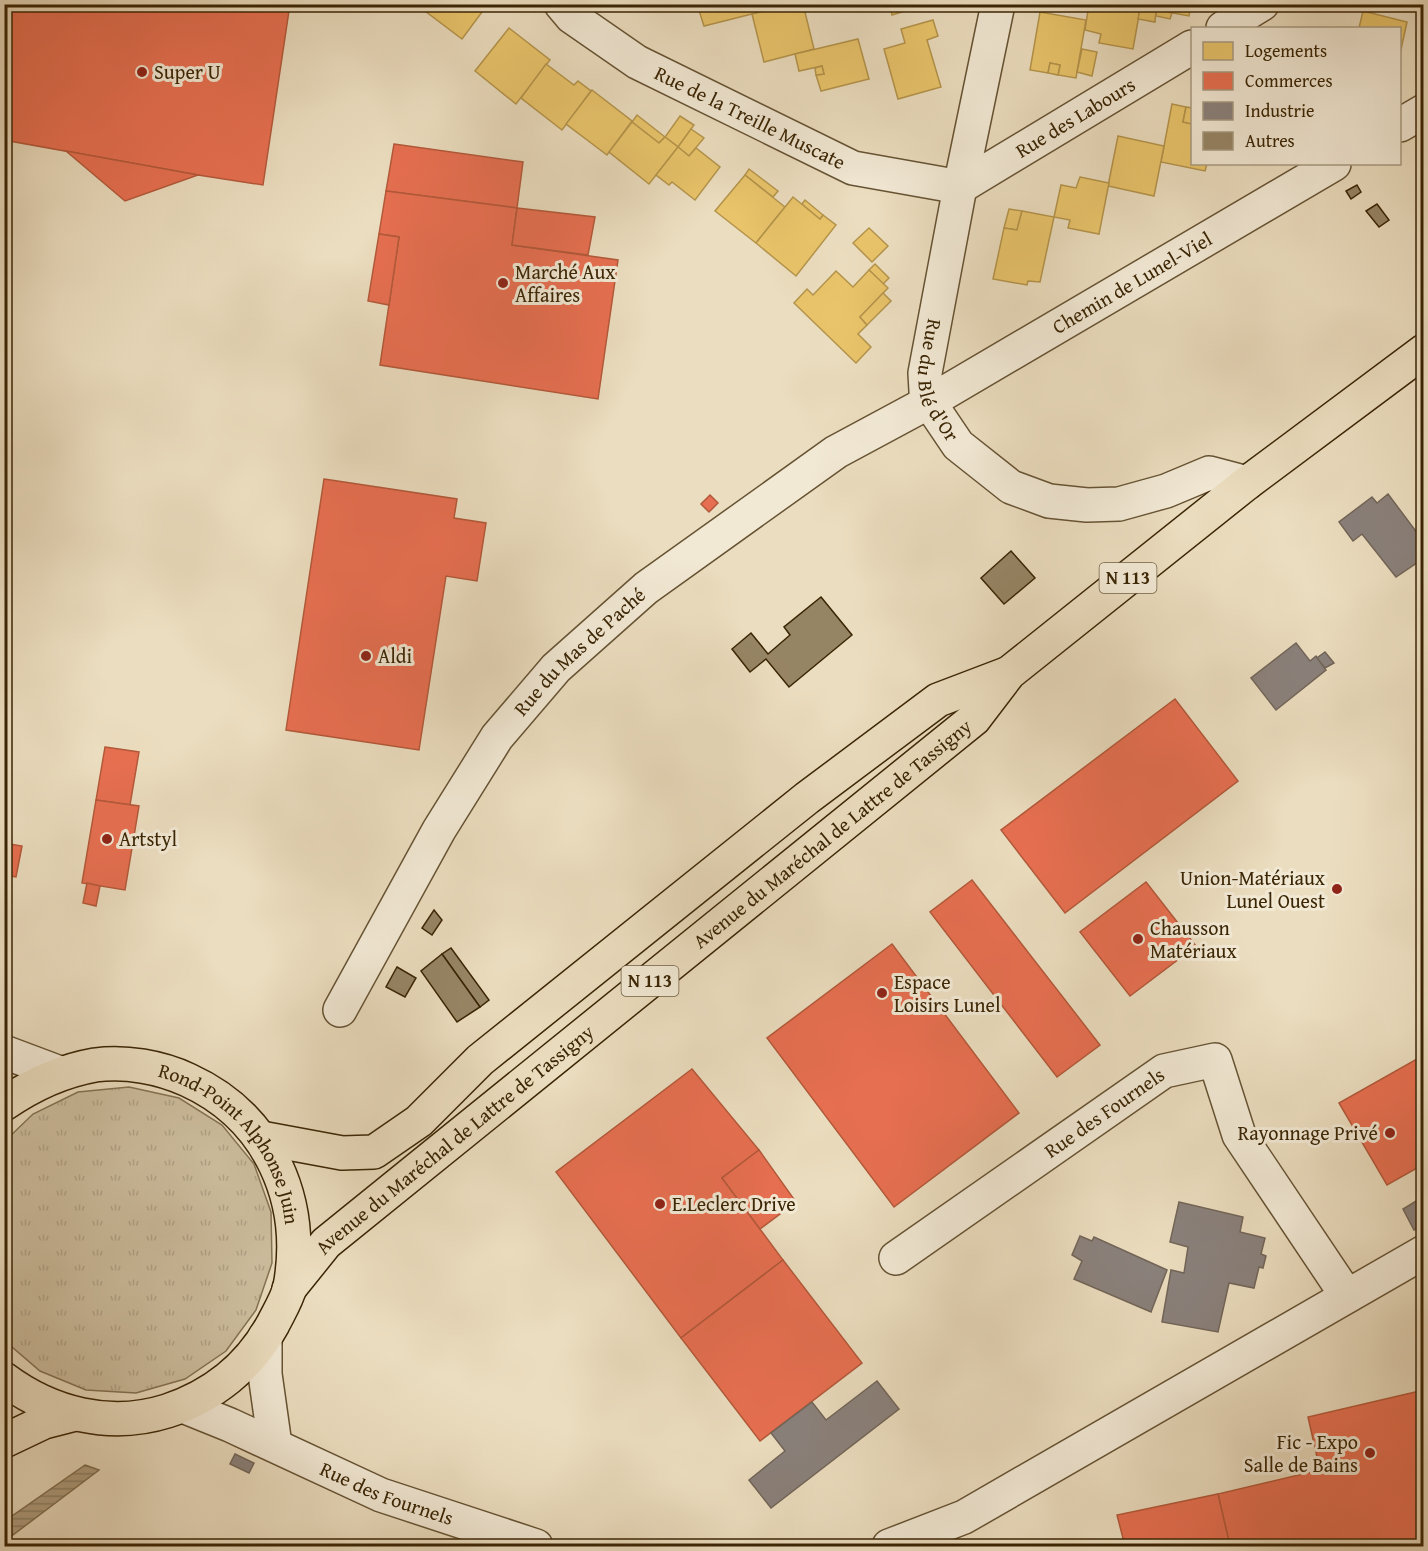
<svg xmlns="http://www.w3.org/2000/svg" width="1428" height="1551" font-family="'Gentium Book Plus',serif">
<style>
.grass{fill:url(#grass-tufts);stroke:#847252;stroke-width:1.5}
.water{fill:url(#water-rules);stroke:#806e4e;stroke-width:1.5}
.homes{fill:#e9c46a;stroke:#b4944b;stroke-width:1.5}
.shops{fill:#e76f51;stroke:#b3593a;stroke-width:1.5}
.industry{fill:#8a817c;stroke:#726558;stroke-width:1.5}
.building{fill:#968565;stroke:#3a2504;stroke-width:1.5}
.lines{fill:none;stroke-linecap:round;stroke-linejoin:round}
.street-casing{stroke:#665333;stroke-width:36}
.primary-casing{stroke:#3a2504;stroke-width:36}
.street{stroke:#f2e9d5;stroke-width:33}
.primary{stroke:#ebddbf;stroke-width:33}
.poi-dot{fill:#8f2418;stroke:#f2e9d5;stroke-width:2}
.labels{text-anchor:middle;stroke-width:6;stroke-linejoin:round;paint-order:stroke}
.shield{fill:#f2e9d5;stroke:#716043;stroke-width:1.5}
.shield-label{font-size:18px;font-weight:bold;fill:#3a2504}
.poi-label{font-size:20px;fill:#3a2504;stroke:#f2e9d5;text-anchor:start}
.street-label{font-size:20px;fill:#3a2504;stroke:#f2e9d5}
</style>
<defs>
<pattern id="grass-tufts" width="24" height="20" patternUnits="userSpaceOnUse" patternTransform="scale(1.5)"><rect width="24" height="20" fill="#cdbe9f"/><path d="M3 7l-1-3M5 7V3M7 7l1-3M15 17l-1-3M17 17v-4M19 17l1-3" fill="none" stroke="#b1a387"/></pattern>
<pattern id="water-rules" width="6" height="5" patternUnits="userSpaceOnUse" patternTransform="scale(1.5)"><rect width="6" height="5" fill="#af9e7f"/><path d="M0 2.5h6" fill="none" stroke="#8f8166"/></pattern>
</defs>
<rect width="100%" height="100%" fill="#ebddbf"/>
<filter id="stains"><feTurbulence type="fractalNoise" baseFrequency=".00333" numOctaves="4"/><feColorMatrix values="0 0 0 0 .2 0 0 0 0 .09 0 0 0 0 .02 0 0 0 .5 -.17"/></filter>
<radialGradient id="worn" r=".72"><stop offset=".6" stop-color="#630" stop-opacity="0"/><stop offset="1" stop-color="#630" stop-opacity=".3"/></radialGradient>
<path class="grass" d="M129,1087l50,11 43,27 32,39 17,48 1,51 -16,47 -30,41 -41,28 -49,14 -50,-3 -46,-19 -35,-30v-200l28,-27 45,-22z"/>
<path class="water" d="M85,1465l14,5 -94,71v-20z"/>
<g class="homes">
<path d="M423,4h65l-26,35 -41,-31z"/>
<path d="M697,4h56l3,9 -52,13z"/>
<path d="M753,4h7l2,8 -6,1z"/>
<path d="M803,4l11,45 -50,13 -12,-48 42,-10z"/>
<path d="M890,4h38l-36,11z"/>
<path d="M1089,4h52l-8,45 -34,-6 2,-9 -16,-4z"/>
<path d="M1141,4h50l-2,12 -33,-6 -1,12 -17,-3z"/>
<path d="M1156,10l16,3 -2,6 -14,-3z"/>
<path d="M1363,11l44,11 -7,32v-26h-41z"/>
<path d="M1040,12l46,8 -10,58 -18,-3 2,-10 -10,-2 -2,10 -18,-3z"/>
<path d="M933,20l5,16 -11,4 14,47 -43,12 -14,-50 21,-6 -4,-14z"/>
<path d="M509,28l41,32 -34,44 -41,-33z"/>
<path d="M858,39l11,40 -48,12 -5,-16 8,-1 -2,-8 -23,5 -4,-17z"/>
<path d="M1082,49l15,3 -5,24 -15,-4z"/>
<path d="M1050,63l10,2 -2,10 -10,-2z"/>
<path d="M546,64l28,21 4,-4 13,10 -29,39 -41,-32z"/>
<path d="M822,66l2,8 -8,1 -1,-7z"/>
<path d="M592,90l40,31 -25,34 -41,-31z"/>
<path d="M1172,104l14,3 -3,15 9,2v40h15l-2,7 -44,-9z"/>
<path d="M1186,107l6,1v16l-9,-2z"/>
<path d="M637,115l28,22 -6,6 -27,-21z"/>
<path d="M680,116l14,9 -16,22 -13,-10z"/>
<path d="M632,122l27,21 6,-6 13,10 -29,37 -40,-32z"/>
<path d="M691,129l13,9 -15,18 -11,-9z"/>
<path d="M1118,136l46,10 -10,50 -46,-10z"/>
<path d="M678,147l11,9 7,-8 24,19 -25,33 -23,-18 -3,3 -13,-10z"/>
<path d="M749,169l29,22 -5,6 -28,-22z"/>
<path d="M745,175l40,32 -29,36 -41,-32z"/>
<path d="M1080,177l29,6 -10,51 -31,-6 2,-8 -16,-3 7,-32 15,3z"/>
<path d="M793,197l27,22 3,-4 13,10 -40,51 -40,-33z"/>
<path d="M805,200l18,15 -3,4 -18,-15z"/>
<path d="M1009,209l13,2 -5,19 -13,-2z"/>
<path d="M1022,211l32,6 -14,65 -12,-1 -1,4 -34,-6 11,-51 13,2z"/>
<path d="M869,228l19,18 -16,16 -19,-19z"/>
<path d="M875,264l14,14 -6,6 -14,-14z"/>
<path d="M869,270l19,18 -28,29 7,8 -9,9 13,13 -15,16 -62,-60 13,-14 6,6 23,-24 17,16z"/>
<path d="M883,293l8,8 -24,24 -7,-8z"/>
</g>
<g class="shops">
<path d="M4,4h286l-27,181 -65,-10 -194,-35z"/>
<path d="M394,144l129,18 -6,46 -131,-17z"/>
<path d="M66,151l132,24 -73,26z"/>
<path d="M386,191l131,17 -5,37 106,15 -20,139 -218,-34 19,-128 -20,-3z"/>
<path d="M517,208l78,9 -7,38 -76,-10z"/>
<path d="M379,234l20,3 -10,68 -21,-4z"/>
<path d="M324,479l133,20 -3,19 32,5 -9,58 -31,-5 -27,174 -133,-20z"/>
<path d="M710,495l8,8 -9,9 -8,-8z"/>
<path d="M1175,699l63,82 -173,132 -64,-83z"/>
<path d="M105,747l34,5 -9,53 -34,-5z"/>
<path d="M96,800l43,6 -14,84 -43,-7z"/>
<path d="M4,843l18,3 -6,31 -12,-2z"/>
<path d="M972,880l128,165 -43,32 -127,-165z"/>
<path d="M1146,882l50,64 -66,50 -50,-64z"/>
<path d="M87,883l13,3 -4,20 -13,-3z"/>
<path d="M892,944l127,169 -125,94 -127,-169z"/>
<path d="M1424,1055v109l-37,21 -48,-82z"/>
<path d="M692,1069l67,81 -37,28 61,82 -102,78 -125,-166z"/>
<path d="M759,1150l37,52 -36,27 -38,-51z"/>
<path d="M783,1260l79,103 -102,78 -79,-103z"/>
<path d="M1424,1390v156h-194l-12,-52 102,-24 -12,-53z"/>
<path d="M1218,1494l12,52h-105l-8,-31z"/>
</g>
<g class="industry">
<path d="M1388,494l36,48v16l-28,19 -34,-43 -9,7 -14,-19 33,-25 5,6z"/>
<path d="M1296,643l14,18 6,-5 10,14 -50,40 -25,-32z"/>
<path d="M1325,652l9,11 -9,5 -8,-10z"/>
<path d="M1421,1198l3,4v23l-10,5 -11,-21z"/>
<path d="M1179,1202l64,15 -3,15 25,6 -4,16 5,2 -3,12 -4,-1 -5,21 -25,-5 -11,49 -56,-10 9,-52 13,3 4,-26 -18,-5z"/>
<path d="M1080,1236l12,5 2,-4 73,33 -16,42 -77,-33 8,-18 -10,-6z"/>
<path d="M877,1381l22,28 -128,99 -22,-28 36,-29 -14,-18 41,-31 14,18z"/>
<path d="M235,1454l19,9 -5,10 -19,-9z"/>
<path d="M345,1541l10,5h-13z"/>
</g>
<g class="building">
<path d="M1357,185l4,7 -10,7 -5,-8z"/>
<path d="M1377,204l12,16 -10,7 -13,-16z"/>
<path d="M1011,551l24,27 -31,26 -23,-26z"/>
<path d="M821,597l31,38 -63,52 -23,-28 -16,13 -18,-23 19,-16 17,21 22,-19 -6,-8z"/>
<path d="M434,910l8,10 -10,15 -10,-7z"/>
<path d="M451,948l38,52 -9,7 -38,-53z"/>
<path d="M442,954l38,53 -23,15 -36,-51z"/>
<path d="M397,967l19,11 -11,19 -19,-10z"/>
</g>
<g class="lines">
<defs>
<g id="street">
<path id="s1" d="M561,4l11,13 65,45 216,106 107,19 232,-140"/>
<path id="s2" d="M998,4l-38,183 -35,186 1,18 3,11 29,43 53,42 38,14 38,4 32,-1 47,-13 43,-18 38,10"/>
<path d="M1223,28l39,-24"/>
<path d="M1400,125l24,-14"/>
<path id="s3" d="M340,1010l99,-180 58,-93 59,-69 90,-80 190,-136 93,-50 405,-238"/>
<path d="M4,1052l56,21"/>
<path id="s4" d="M896,1258l268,-187 51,-11 24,75 108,161"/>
<path d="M265,1337v37l10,71"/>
<path id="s5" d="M183,1406l47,19 151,70 155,51"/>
<path d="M889,1546l75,-29 460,-265"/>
</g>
<g id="primary">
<path id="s6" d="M4,1104c29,-20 57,-33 91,-39 31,-4 65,2 93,15 81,37 118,120 102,207 -3,12 -11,25 -17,37 -23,42 -60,72 -106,87 -57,18 -116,3 -163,-32"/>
<path d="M261,1138l81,15 32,-1 45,-31 61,-61 327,-262 131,-98 71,-27"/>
<path id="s7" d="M289,1289l37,-46 648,-524 35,-46 238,-190 177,-132"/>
<path d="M4,1441l40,-19 31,-8"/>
</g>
</defs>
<use href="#street" class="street-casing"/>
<use href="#primary" class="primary-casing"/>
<use href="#street" class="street"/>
<use href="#primary" class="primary"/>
</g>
<g class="poi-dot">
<circle cx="142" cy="72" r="6"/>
<circle cx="503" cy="283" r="6"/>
<circle cx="366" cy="656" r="6"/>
<circle cx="107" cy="839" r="6"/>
<circle cx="1337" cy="889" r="6"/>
<circle cx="1138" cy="939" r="6"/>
<circle cx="882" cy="993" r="6"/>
<circle cx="1390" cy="1133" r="6"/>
<circle cx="660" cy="1204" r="6"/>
<circle cx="1370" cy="1453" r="6"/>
</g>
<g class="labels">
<g class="shield">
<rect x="1099.5" y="563" width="57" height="30" rx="4.5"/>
<rect x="621.5" y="966" width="57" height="30" rx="4.5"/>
</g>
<g class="shield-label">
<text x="1128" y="584">N 113</text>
<text x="650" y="987">N 113</text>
</g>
<g class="poi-label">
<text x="154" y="79">Super U</text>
<text x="515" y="279">Marché Aux<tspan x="515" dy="23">Affaires</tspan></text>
<text x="378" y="663">Aldi</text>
<text x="119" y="846">Artstyl</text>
<text x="1325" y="885" text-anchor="end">Union-Matériaux<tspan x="1325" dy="23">Lunel Ouest</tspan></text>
<text x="1150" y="935">Chausson<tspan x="1150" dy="23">Matériaux</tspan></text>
<text x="894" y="989">Espace<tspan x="894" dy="23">Loisirs Lunel</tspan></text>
<text x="1378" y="1140" text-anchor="end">Rayonnage Privé</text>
<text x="672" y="1211">E.Leclerc Drive</text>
<text x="1358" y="1449" text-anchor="end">Fic - Expo<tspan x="1358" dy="23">Salle de Bains</tspan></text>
</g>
<g class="street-label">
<text dy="7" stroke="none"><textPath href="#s1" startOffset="580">Rue des Labours</textPath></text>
<text dy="7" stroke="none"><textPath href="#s1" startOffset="222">Rue de la Treille Muscate</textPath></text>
<text dy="7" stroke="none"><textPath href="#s3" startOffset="1101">Chemin de Lunel-Viel</textPath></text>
<text dy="7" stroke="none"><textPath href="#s2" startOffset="386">Rue du Blé d'Or</textPath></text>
<text dy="7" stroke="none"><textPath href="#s3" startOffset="434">Rue du Mas de Paché</textPath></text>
<text dy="7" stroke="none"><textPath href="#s7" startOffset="710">Avenue du Maréchal de Lattre de Tassigny</textPath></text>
<text dy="7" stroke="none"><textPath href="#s4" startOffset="254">Rue des Fournels</textPath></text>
<text dy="7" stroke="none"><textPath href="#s7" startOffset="224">Avenue du Maréchal de Lattre de Tassigny</textPath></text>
<text dy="7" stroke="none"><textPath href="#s6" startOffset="273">Rond-Point Alphonse Juin</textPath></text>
<text dy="7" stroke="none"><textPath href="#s5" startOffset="222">Rue des Fournels</textPath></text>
</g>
</g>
<rect width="1428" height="1551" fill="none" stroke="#ebddbf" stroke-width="24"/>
<rect x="6" y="6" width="1416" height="1539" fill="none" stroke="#3a2504" stroke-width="3"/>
<rect x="12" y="12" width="1404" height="1527" fill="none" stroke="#3a2504" stroke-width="1.5"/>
<rect x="1191" y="27" width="210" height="138" fill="#f2e9d5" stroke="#a89b81" stroke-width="1.5"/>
<rect x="1203" y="42" width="30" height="18" fill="#e9c46a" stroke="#a89b81" stroke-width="1.5"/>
<text x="1245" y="57" font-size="18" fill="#3a2504">Logements</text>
<rect x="1203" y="72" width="30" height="18" fill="#e76f51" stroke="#a89b81" stroke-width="1.5"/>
<text x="1245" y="87" font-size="18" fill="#3a2504">Commerces</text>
<rect x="1203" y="102" width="30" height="18" fill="#8a817c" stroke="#a89b81" stroke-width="1.5"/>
<text x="1245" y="117" font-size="18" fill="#3a2504">Industrie</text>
<rect x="1203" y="132" width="30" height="18" fill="#968565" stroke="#a89b81" stroke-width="1.5"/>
<text x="1245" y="147" font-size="18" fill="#3a2504">Autres</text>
<rect width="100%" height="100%" filter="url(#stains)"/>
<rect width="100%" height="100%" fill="url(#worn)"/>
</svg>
